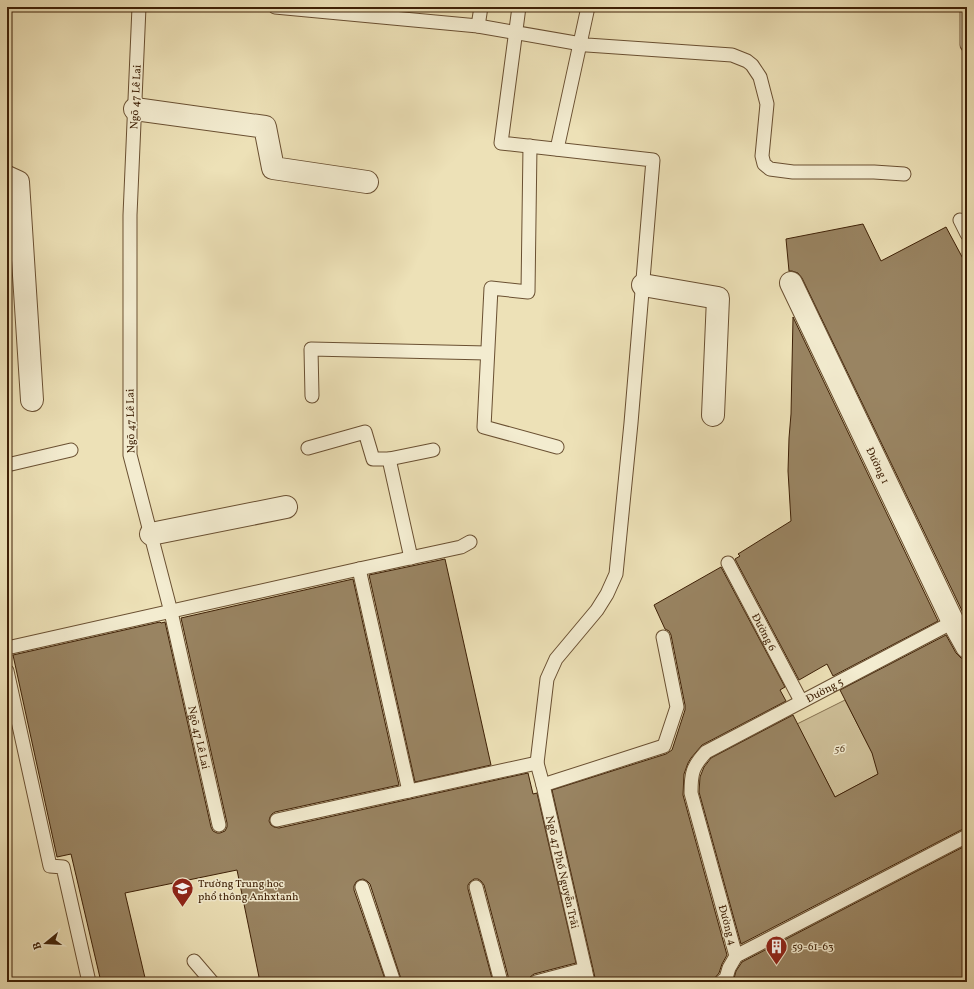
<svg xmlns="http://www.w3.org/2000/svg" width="974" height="989" font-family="Vollkorn,serif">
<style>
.green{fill:#cfc099;stroke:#867050}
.building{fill:#998462;stroke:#3e2006}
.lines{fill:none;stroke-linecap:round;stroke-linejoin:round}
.lane-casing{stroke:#6a5032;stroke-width:15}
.street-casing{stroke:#6a5032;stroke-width:24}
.lane{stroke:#f3ecd0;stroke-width:13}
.street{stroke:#f3ecd0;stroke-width:22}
.labels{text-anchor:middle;stroke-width:3;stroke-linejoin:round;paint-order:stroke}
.street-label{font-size:11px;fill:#3e2006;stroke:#f3ecd0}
.park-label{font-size:11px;font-style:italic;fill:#62482b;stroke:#f3ecd0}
.poi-label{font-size:11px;fill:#3e2006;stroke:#f3ecd0;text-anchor:start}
</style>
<rect width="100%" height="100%" fill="#ede1b7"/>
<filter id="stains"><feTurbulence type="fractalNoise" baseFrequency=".005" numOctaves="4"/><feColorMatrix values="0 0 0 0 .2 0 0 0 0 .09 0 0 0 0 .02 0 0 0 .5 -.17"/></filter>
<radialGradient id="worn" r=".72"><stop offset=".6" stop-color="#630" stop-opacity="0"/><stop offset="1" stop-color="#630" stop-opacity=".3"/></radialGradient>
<path class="green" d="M845,700l37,72 -47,25 -38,-73z"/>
<g class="building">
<path d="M863,224l18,37 65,-34 21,39v355l-165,-343 -4,-5 -6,-2h-3l-3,-32z"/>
<path d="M793,317l145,304 -105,55 -6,-12 -28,16 -64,-121 5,-3 -2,-2 53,-33 -3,-50 1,-33 2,-24z"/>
<path d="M445,559l46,206 -76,17 -46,-207z"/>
<path d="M721,567l64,120 -5,3 6,11 -84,44 -11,13 -3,5 -4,11 -1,21 44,160 -5,9 -3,9 -5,6 -1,3h-117l-44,-192 114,-36 6,-4 13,-40v-5l-14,-70 -2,-4 -4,-2 -11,-24z"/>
<path d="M353,579l46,206 -124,27 -3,2 -2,3 -1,4 2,4 3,2 5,1 249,-55 5,21 4,-1 39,170 -42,11 -4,3 -2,5h-21l1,-6 -24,-91 -3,-4 -3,-2h-4l-4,3 -2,3v4l25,93h-91l-32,-98 -3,-3 -4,-2 -4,1 -3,2 -2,4v4l32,92h-126l-23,-112 -112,23 21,89h-45l-30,-128 -14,3 -44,-202 147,-33 1,1 4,-1 46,205 2,4 4,2h3l5,-2 2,-4v-4l-46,-205z"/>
<path d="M946,635l10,18 5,5 6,1v169l-4,1 -222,115 -42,-152 1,-15 4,-10 7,-9 82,-43 42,82 43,-23 -6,-21 -32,-63z"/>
<path d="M967,845v137h-234l3,-11 6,-9z"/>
</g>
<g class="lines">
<defs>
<g id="lane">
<path id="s1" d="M139,7l-9,208v240l41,157 48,213"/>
<path d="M275,7l203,19 3,-19"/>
<path id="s2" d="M519,7l-18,136 152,17 -22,263 -15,151 -9,20 -10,16 -41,49 -9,20 -10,84 6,22 45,197"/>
<path d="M967,7v38"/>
<path d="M478,26l109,19 145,10 15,6 5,4 8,12 7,27 -5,52 2,8 6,5 23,3h81l30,2"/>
<path d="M530,146l-2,146 -37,-4 -7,139 73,20"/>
<path d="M557,149l31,-142"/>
<path d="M960,220l7,14"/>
<path d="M312,396l-1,-47 176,4"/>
<path d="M308,448l57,-16 8,27h16l22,99"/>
<path d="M389,459l44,-9"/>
<path d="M7,465l64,-15"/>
<path id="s3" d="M728,563l73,138"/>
<path d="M359,569l50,222"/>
<path d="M7,648l352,-79 102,-22 9,-5"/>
<path d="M7,671l43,195 13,1 26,115"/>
<path d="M543,785l121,-39 13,-39 -14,-70"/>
<path d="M277,820l260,-57"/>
<path d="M362,887l32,95"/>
<path d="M476,887l24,91"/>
<path id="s4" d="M736,956l-45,-163c0,-19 1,-26 15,-41l247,-130"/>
<path d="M194,961l18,21"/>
<path d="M536,982l49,-13"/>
<path d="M721,982l5,-4 3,-10 7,-12 231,-120"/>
</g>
<g id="street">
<path d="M135,109l130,18 8,41 94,14"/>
<path d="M7,177l11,5 14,218"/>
<path id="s5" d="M791,283l162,339 14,25"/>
<path d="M643,285l75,13 -5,117"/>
<path d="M151,534l135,-27"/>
</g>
</defs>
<use href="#lane" class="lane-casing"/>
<use href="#street" class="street-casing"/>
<use href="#lane" class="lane"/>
<use href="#street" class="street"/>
</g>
<defs>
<symbol id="school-pin" viewBox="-11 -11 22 30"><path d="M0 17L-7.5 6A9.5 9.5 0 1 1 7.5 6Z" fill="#8f2418" stroke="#f3ecd0"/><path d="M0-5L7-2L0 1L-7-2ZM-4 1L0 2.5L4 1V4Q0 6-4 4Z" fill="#fff"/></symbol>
<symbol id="building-pin" viewBox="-11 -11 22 30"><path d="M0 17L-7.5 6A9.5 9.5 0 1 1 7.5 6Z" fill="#8f2418" stroke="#f3ecd0"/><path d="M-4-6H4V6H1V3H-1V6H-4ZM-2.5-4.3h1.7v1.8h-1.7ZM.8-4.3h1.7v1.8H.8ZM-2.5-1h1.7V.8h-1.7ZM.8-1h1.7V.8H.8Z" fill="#fff"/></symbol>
</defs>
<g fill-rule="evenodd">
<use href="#school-pin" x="170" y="876" width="25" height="34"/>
<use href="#building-pin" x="764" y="934" width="25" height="34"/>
</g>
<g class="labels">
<g class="street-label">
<text transform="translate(135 97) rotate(-87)" y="4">Ngõ 47 Lê Lai</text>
<text transform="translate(130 421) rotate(-91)" y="4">Ngõ 47 Lê Lai</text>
<text dy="4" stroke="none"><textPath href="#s5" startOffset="202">Đường 1</textPath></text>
<text dy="4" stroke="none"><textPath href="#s3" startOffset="78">Đường 6</textPath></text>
<text dy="4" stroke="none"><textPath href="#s4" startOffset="348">Đường 5</textPath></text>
<text dy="4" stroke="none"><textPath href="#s1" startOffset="739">Ngõ 47 Lê Lai</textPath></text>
<text dy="4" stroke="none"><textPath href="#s2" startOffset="1029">Ngõ 47 Phố Nguyễn Trãi</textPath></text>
<text transform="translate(728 925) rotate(74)" y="4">Đường 4</text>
</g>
<g class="park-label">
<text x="840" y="752">56</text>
</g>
<g class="poi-label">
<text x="198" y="887">Trường Trung học<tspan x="198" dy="13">phổ thông Anhxtanh</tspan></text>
<text x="792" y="950">59-61-63</text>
</g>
</g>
<rect width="974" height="989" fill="none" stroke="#ede1b7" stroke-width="24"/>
<rect x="8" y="8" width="958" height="973" fill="none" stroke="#3e2006" stroke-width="2"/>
<rect x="12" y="12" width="950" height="965" fill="none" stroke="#3e2006"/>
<g transform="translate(46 943) rotate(252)" stroke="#f3ecd0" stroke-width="3" paint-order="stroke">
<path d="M0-3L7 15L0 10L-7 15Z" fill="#3e2006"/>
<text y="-6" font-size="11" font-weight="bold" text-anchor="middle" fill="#3e2006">B</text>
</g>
<rect width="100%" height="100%" filter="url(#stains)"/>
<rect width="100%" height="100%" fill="url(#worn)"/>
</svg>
